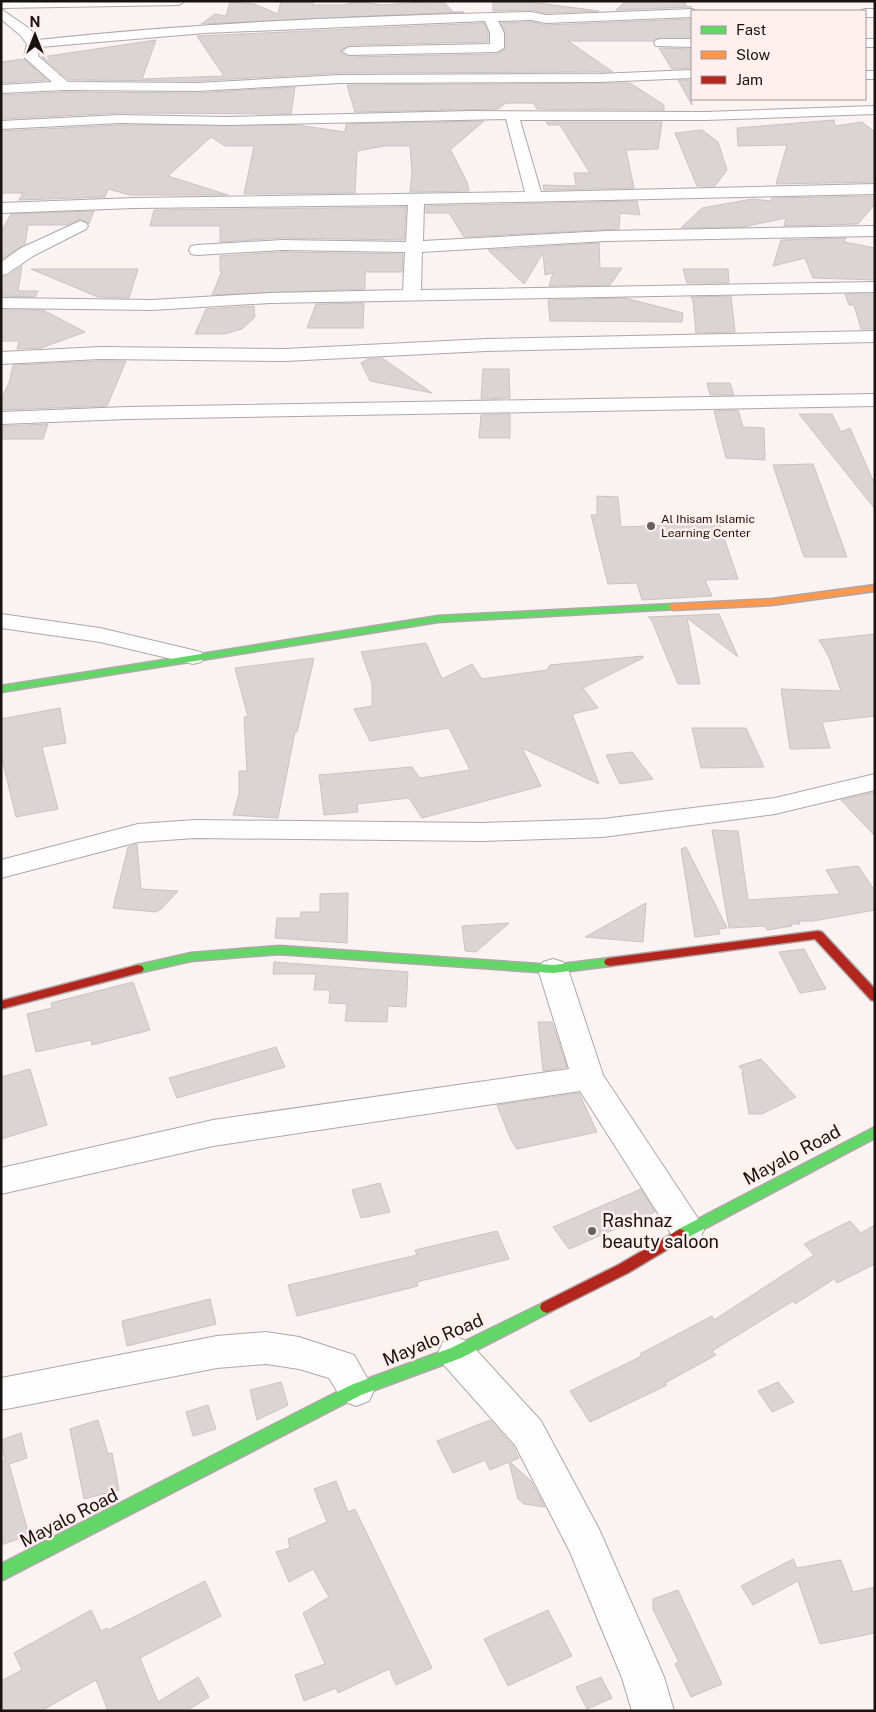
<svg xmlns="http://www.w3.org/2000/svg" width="876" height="1712" font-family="'Public Sans',sans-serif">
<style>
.building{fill:#dbd4d5;stroke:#cac3c4}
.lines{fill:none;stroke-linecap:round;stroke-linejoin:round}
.street-casing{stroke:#afa7a7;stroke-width:2}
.fast-casing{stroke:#afa7a7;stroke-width:3}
.slow-casing{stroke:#afa7a7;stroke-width:3}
.jam-casing{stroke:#afa7a7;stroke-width:3}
.street{fill:#fefdfd;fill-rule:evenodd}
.fast{fill:#63d668;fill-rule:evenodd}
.slow{fill:#ff974d;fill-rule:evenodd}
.jam{fill:#b3261e;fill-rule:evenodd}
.poi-dot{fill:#686060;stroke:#ffefee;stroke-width:2}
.labels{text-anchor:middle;stroke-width:5;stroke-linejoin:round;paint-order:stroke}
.far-poi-label{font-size:12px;fill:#191212;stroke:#ffefee;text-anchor:start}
.near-street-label{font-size:18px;fill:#191212;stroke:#ffefee}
.near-poi-label{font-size:18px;fill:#191212;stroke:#ffefee;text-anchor:start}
</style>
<rect width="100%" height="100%" fill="#fbf2f2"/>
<g class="building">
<path d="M281,1h33l-1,4h31l14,-4 23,4 62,-4 10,11h11l-263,12 14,-10 11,2 4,-14 24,2 24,10z"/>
<path d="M493,1h30l76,10 -53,2 -15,-3 -38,1z"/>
<path d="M626,1l59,1 1,4 6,1 -76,3z"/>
<path d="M692,19v18h-31l-8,4h-85l45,31 -273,1 -143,8 -128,-1 -27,-23 114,-17 -14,39 82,-3 -27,-40 287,-13 4,10v9l-139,3 -9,7 9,5 148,-3 9,-6v-15l-5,-10 30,-1 15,3z"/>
<path d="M659,48l33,1v19l-20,1z"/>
<path d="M24,59l23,21 -46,3v-21z"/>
<path d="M678,80h14v25z"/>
<path d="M630,83l34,22v5l-127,-1 -4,-6h-27l-8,6 -143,3 -8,-27z"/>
<path d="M295,87l-4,27 -171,-1 -119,6v-24l63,-3 133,1z"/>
<path d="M834,120l1,6 27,-4 13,10v50l-99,2 11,-39 -49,1 -1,-18z"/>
<path d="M484,121l-35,30h2l16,31 2,9 -59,1 2,-19 -2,-27h-26l-27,5 -2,42 -111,1 10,-48h-29l-14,-9 -43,39 60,19h-98l-22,-6 -3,8 -86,3 4,-7h-22v-62l119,-6h177l48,7 1,-8z"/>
<path d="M546,122h116l-4,27 -32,1 8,38 -90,2 -1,-5 33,1 -2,-13h16l-30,-48h-12z"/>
<path d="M702,130l16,12 9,28 -12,16h-18l-22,-53z"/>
<path d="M875,196v8l-17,20 -74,2 2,-8 -43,9 -62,1 21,-20 50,-9 19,2 1,-3z"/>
<path d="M637,201l3,14 -20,-2 -1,16 -155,8 -15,-24h-23v-7z"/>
<path d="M406,207l-2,33 -122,-2 -62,4v-16h-70l4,-16z"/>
<path d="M94,211l-5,13 -8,-5 -14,6h-39l-3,19 -24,16v-28l10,-18z"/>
<path d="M846,238l-2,4 31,6v32l-62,-2 -8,-20 -32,8 8,-26z"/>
<path d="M599,243l1,25h22l-12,17 -61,1 4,-13 -8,2 -2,-22 -19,31 -36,-34z"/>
<path d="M282,252l121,2 -1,18h-37v17l-153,6 10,-24h-2v-15z"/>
<path d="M22,266l-4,25h20l-3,6 -34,-1v-19l7,-1z"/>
<path d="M31,269h107l-9,29 -31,-1z"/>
<path d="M683,269h45l1,14h-42z"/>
<path d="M845,294h30v35h-14l-7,-24h-5z"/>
<path d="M731,296l4,36 -39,1 -3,-32 -2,-4z"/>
<path d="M625,298l58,15 -1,9 -132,-1 -2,-21z"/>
<path d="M364,303l-1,25h-56l9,-24z"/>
<path d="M254,306l1,11 -13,12 -18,5h-29l11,-25z"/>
<path d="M1,310h42l42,22 -44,16 -24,1 2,-8h-18z"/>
<path d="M382,358l50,35 -62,-12 -9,-18 7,-4z"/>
<path d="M100,361h26l-19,45 -106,4v-11l8,-16 4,-18z"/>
<path d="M483,369h26l1,29 -29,1z"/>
<path d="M707,383h23l4,12h-24z"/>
<path d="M738,410l5,17 21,1 1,32 -39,-2 -12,-47z"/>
<path d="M510,414v24h-31l2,-23z"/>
<path d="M799,414h33l9,18 9,-4 25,57v24z"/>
<path d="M48,424l-5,15h-42v-13z"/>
<path d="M813,464l34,93h-43l-31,-92z"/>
<path d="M597,496l21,1 3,30 98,-4 19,56 -33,1 7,16 -70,4 -5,-17 -29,1 -17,-69h6z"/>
<path d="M719,614l19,43 -51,-39 13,66h-22l-27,-65 -3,-2z"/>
<path d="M875,634v82l-53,6 8,26 -40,1 -9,-60 60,2 -12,-34 -10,-17z"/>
<path d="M426,643l16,36 30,-15 10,15 65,-9 3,-5 93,-9v2l-60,30 15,20 -26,6 27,70 -77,-36 19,38 -119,32 -13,-20 -52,6 1,8 -34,3 -5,-40 93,-8 8,11 50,-8 -21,-42 -79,13 -16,-32 18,-3v-23l-11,-31z"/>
<path d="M314,658l-17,74h-2l-17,86 -45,-3 6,-21v-23h8l-3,-54h4l-13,-49z"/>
<path d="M60,708l6,35 -24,4 16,62 -42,8 -15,-63v-35z"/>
<path d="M692,728h54l18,39 -63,1z"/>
<path d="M632,752l21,27 -33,5 -14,-29z"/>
<path d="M875,792v44l-34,-36z"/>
<path d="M712,830l26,1 10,69 92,-6 -14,-24 32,-4 17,25v19l-62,11h-14l1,3h-10l2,2 -25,4 -2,-4 -36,2z"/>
<path d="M137,844l4,45 37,2 -17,18 -5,3 -43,-4 15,-61z"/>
<path d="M686,847l41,81 -9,1 2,5 -25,3 -14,-88z"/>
<path d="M348,893l-1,50 -72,-5 2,-20h23l1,-6h19v-18z"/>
<path d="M646,903l-3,39 -58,-5z"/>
<path d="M509,923l-33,29 -11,-1 -3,-25z"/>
<path d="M804,949l22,40 -26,4 -21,-41z"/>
<path d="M274,962l134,10 -2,35 -18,-1 -1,16 -42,-1 2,-17 -18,-1 1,-13h-16l2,-16h-43z"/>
<path d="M133,982l17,48 -58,15 -1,-5 -55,12 -9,-38 25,-6 -1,-5z"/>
<path d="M538,1022h14l15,45 -24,4z"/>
<path d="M276,1047l9,20 -108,31 -8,-20z"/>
<path d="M761,1059l35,38 -34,17h-13l-7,-42h2l-5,-6z"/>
<path d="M30,1069l17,56 -46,14v-62z"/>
<path d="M579,1093l18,39 -80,17 -6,-9 -14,-35z"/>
<path d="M380,1183l10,29 -29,6 -9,-28z"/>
<path d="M641,1189l14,23 -86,37 -16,-22z"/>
<path d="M850,1221l11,12 14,-8v39l-38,19 -3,-4 -39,25 -2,-3 -81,50 4,4 -51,28 2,2 -77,37 -20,-31 72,-35 -2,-2 72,-38 2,4 100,-65 -10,-11z"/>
<path d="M497,1231l12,28 -92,23 1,4 -121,30 -9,-31 129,-30 -2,-5z"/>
<path d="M210,1299l6,25 -89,22 -5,-25z"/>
<path d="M281,1382l7,23 -31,15 -7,-30z"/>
<path d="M778,1382l16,20 -22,10 -14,-21z"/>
<path d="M208,1405l8,24 -23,7 -7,-24z"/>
<path d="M98,1420l10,34 4,-1 7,37 -35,9 -14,-70z"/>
<path d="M490,1420l23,26 6,12 -9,4 21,19 14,26 -21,-3 -6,-5 -9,-37 -19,8 -5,-10 -32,13 -16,-32z"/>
<path d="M21,1433l6,25 -18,6 20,71 -28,10v-83l4,-1 -4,-21z"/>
<path d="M336,1481l12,31 7,-3 77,159 -36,17 -7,-16 -51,24 -2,-5 -32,13 -9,-26 30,-11 -22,-51 26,-16 -16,-28 -24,13 -13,-30 14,-4 -2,-9 39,-17 -13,-33z"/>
<path d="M793,1559l4,9 44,-8 12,32 22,-5v46l-55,11 -22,-63 -45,24 -12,-19z"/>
<path d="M205,1581l16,35 -81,42 18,44 40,-25 11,20 -23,14h-78l-12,-31 -55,31h-40v-30l21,-11 -8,-17 77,-43 10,21 6,-3 1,2z"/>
<path d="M678,1590l44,94 -31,13 -16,-33 4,-2 -26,-53v-10z"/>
<path d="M548,1610l24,46 -64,30 -24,-47z"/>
<path d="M601,1677l11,21 -25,11 -11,-22z"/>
</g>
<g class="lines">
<defs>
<g id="street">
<path d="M1,1h184l-6,4 -178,3z"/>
<path d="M1,9l29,20 8,11c163,-18 328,-24 493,-28l15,3 146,-6 5,2h-5v6l-146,6 -15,-3 -33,1 6,12v15l-7,4 -148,3 -7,-4 7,-4 141,-3v-11l-5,-12 -280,12 -165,14 -2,9 30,26 129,1 143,-8 259,-1 93,-4v8l-93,4 -259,1 -143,8 -133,-1 -63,3v-8l51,-3 -28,-25 3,-13 -7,-9 -19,-16z"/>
<path d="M865,9h10v8h-10v-6h-5z"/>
<path d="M661,39h31v8l-36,-1 -2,-3 2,-3z"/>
<rect x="865" y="39" width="10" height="8"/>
<rect x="865" y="71" width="10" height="8"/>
<path d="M875,106v8l-170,6h-185l21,72 334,-8v10l-451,10 -1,37 183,-10 269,-5v10l-269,5 -184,11 -1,38 454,-8v10l-605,11 -118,7 -151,-2v-10l151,2 118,-7 133,-3 2,-38 -123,-2 -85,5 -6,-1 -2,-4 2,-4 6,-1 85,-5 124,2 2,-37 -274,3 -133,5v-10l133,-5 391,-6 -19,-73 -279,6 -107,-2 -119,6v-8l119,-6 107,2 244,-6 234,1z"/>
<path d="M80,221l6,2 2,3 -2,3 -53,27 -26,18 -6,1v-13l20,-14z"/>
<path d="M875,331v11l-389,9 -201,10 -185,-2 -99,5v-12l99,-5 185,2 201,-10z"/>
<path d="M875,394v12l-748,13 -126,5v-12l126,-5z"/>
<path d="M1,614l99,14 101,24 4,5 -4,5 -8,2 -93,-22 -99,-14z"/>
<path d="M875,774v16l-100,24 -172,23 -121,4 -287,-3 -57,4 -137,36v-18l137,-36 57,-4 287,3 121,-4 172,-21z"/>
<path d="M553,959l10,3 5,7 35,106 96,145 5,10 -5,10 -12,4 -12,-4 -95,-149 -367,55 -212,48v-26l212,-48 356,-51 -31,-100 5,-7z"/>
<path d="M266,1332l33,5 55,18 20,35 -5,11 -13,5 -13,-5 -14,-23 -30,-9 -33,-5 -49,4 -216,42v-32l216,-42z"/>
<path d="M456,1337l13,5 72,79 58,108 65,148 10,34h-42l-10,-33 -52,-126 -55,-107 -72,-81 -5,-11 5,-11z"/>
</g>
<g id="fast">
<path d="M673,604l5,3 -2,2 -238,13 -437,70v-6l437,-70z"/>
<path d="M279,946l274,19 57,-7 4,1 2,3 -2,3 -4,1 -57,7 -274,-19 -88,7 -53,12 -4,-1 -2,-3 2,-3 4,-1 53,-12z"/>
<path d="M875,1127v11l-190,101 -5,2 -5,-2 -2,-4 2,-4z"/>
<path d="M547,1301l5,2 2,4 -2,4 -91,47 -100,37 -360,186v-17l350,-179 100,-37z"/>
</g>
<path id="slow" d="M875,585v6l-103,14 -99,5 -5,-3 5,-3 99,-5z"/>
<g id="jam">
<path d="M818,931l4,1 53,57v12l-4,-1 -56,-61 -205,27 -4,-1 -2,-3 2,-3 4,-1z"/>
<path d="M138,965l4,1 2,3 -2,3 -141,37v-8z"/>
<path d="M680,1229l5,2 2,4 -2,4 -57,34 -76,38 -5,2 -5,-2 -2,-4 2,-4 76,-38z"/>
</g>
</defs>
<use href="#street" class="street-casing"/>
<use href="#fast" class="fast-casing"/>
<use href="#slow" class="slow-casing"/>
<use href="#jam" class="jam-casing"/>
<use href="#street" class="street"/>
<use href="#fast" class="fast"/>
<use href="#slow" class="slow"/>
<use href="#jam" class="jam"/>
</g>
<g class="poi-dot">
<circle cx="651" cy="526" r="5"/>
<circle cx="592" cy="1231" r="5"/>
</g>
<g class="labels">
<g class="far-poi-label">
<text x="661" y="523">Al Ihisam Islamic<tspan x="661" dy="14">Learning Center</tspan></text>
</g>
<g class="near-street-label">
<text transform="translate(792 1155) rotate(-28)" y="6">Mayalo Road</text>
<text transform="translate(433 1340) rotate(-23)" y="6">Mayalo Road</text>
<text transform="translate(69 1518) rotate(-27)" y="6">Mayalo Road</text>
</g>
<g class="near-poi-label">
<text x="602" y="1227">Rashnaz<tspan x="602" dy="21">beauty saloon</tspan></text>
</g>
</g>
<rect width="876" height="1712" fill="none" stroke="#191212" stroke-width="5"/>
<rect x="691" y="10" width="175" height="90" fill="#ffefee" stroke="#a39796"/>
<rect x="701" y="26" width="25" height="8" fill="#63d668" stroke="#a39796"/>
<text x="736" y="35" font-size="15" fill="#191212">Fast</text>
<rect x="701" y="51" width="25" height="8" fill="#ff974d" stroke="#a39796"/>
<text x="736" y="60" font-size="15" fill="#191212">Slow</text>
<rect x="701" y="76" width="25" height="8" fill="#b3261e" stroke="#a39796"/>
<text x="736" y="85" font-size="15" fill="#191212">Jam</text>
<g transform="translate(35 35)" stroke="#ffefee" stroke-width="4" paint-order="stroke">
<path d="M0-4L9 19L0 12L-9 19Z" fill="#191212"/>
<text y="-8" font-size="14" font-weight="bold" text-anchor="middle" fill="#191212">N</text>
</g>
</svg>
